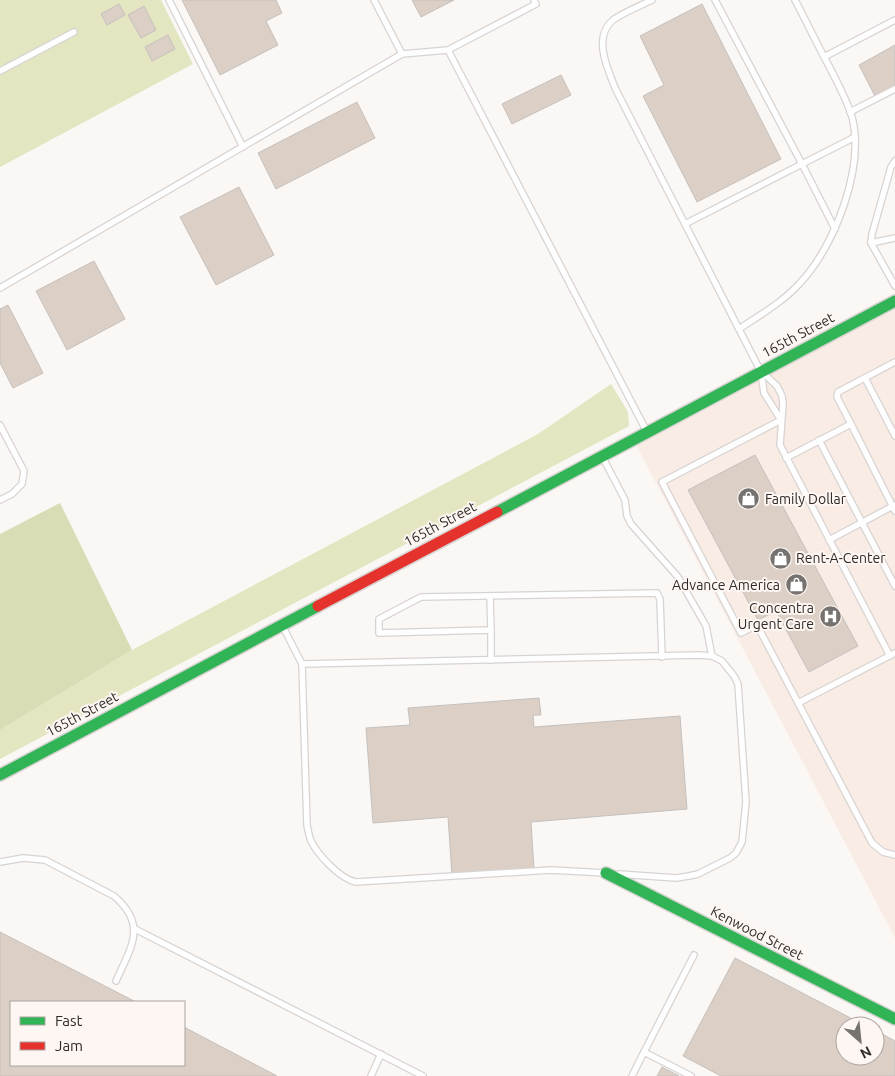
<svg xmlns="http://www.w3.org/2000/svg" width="895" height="1076" font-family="Ubuntu,sans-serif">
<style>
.commercial{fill:#f8ece5}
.green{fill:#e4e6c1}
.forest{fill:#d9dcb4}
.building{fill:#dccfc5;stroke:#c3c0be}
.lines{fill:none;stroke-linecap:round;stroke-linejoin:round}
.lane-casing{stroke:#d7d3d2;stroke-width:8}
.fast-casing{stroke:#d7d3d2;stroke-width:14}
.jam-casing{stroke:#d7d3d2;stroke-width:14}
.lane{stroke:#fefefe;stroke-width:5.5}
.fast{stroke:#30b455;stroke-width:11}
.jam{stroke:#e5322d;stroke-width:11}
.labels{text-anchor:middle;stroke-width:4;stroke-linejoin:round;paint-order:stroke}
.street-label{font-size:14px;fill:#2d2a28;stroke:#fef6f2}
.poi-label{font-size:14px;fill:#2d2a28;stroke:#fef6f2;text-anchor:start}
</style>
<rect width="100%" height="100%" fill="#fbf7f5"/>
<path class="commercial" d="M895,305v633l-261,-497z"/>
<g class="green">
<path d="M0,0h161l32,64 -193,103z"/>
<path d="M611,384l17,28 1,14 -629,333v-29l132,-80 406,-216z"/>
</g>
<path class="forest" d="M60,503l72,147 -132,80v-196z"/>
<g class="building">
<path d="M182,0h94l6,13 -16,8 12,24 -58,30z"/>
<path d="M412,0h42l-33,17z"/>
<path d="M119,4l6,11 -18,10 -6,-11z"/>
<path d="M702,4l79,155 -84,43 -54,-106 21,-11 -24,-49z"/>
<path d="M144,6l12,24 -15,8 -13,-23z"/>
<path d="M168,35l7,14 -23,12 -7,-14z"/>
<path d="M895,45v40l-20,11 -16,-31z"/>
<path d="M561,75l10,20 -59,29 -10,-20z"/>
<path d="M357,102l18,36 -99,51 -18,-36z"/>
<path d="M239,187l35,68 -58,30 -36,-68z"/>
<path d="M94,261l31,58 -58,31 -31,-59z"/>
<path d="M8,305l35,68 -30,15 -13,-25v-54z"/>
<path d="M755,455l103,191 -49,26 -33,-61 -18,9 -70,-130z"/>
<path d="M539,698l2,17h-8l1,12 146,-11 7,93 -156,13 3,47 -82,6 -4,-58 -75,6 -7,-95 44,-3 -2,-17z"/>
<path d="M0,932l136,70h-125v63h173v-38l93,49h-277z"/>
<path d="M735,958l131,68h-21v30h30v-26l20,11v35h-174l-38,-20z"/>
<path d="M662,1067l17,9h-22z"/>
</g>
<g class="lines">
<defs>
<g id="lane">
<path d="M169,0l74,147"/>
<path d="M374,0l28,54 46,-4 88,-46 -2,-4"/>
<path d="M652,0c-12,6 -28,12 -39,20 -21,17 -5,50 3,70l145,282 3,21 17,27"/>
<path d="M448,50l199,382"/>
<path d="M824,57l71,-37"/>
<path d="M0,71l74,-39"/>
<path d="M850,112l45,-23"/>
<path d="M895,161l-4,6 -19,67 -1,9 24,43"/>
<path d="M685,224l117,-60 -87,-164"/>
<path d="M835,229l-33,-65 53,-27"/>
<path d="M871,243l24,-5"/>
<path d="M0,288l402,-234"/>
<path d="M739,329c21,-14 44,-27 61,-46 35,-37 65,-116 52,-166 -5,-17 -14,-33 -22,-49 -12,-22 -23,-45 -35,-68"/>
<path d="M763,373l14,13 5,10 1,8 -3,41 110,211"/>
<path d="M865,378l30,58"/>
<path d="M781,420l-119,62 79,151 16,-8 115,218 11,9 12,3"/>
<path d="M851,424l44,87"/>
<path d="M0,425l24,46 -2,13 -10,10 -12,6"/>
<path d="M819,440l76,146"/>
<path d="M603,458l22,42 2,16 4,8 47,53 28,49 6,30"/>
<path d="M786,458l65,-34 -14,-27 1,-5 57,-30"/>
<path d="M829,540l66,-35"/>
<path d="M490,596l1,34"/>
<path d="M283,627l19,37 5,161c1,5 2,11 4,16 7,14 29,38 45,41l195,-12 54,3"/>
<path d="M491,660v-30l-112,3v-14l42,-22 236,-4 3,6 2,58"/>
<path d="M302,664l397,-9 13,1 10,5 12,15 4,8 8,118 -4,40 -6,11 -6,5 -32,16 -9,2 -13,2 -57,-4"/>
<path d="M798,703l97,-50"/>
<path d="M0,862l23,-4 22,2 69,36c34,29 17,51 2,85"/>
<path d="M135,929l288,147"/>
<path d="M644,1052l50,-97"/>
<path d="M371,1076l10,-22"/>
<path d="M632,1076l12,-24 47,24"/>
</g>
<g id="fast">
<path d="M497,512l398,-211"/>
<path d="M0,775l318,-169"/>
<path d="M606,873l289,146"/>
</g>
<path id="jam" d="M318,606l179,-94"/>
</defs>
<use href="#lane" class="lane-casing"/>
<use href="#fast" class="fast-casing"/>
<use href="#jam" class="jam-casing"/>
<use href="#lane" class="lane"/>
<use href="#fast" class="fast"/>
<use href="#jam" class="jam"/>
</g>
<defs>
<symbol id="shop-disc" viewBox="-11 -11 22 22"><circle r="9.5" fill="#757270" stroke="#fef6f2"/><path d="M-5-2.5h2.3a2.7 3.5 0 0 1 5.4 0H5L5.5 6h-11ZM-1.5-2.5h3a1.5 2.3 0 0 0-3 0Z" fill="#fff"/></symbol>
<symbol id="hospital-disc" viewBox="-11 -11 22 22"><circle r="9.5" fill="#757270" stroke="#fef6f2"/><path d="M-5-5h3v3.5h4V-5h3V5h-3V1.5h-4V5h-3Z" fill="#fff"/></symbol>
</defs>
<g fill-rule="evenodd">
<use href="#shop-disc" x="736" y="486" width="25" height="25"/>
<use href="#shop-disc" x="768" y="546" width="25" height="25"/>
<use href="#shop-disc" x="784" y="572" width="25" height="25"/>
<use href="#hospital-disc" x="818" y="604" width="25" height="25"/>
</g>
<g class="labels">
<g class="street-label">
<text transform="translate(798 335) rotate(-28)" y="5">165th Street</text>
<text transform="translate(440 524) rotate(-28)" y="5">165th Street</text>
<text transform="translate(82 714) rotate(-28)" y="5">165th Street</text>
<text transform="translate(757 933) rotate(27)" y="5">Kenwood Street</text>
</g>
<g class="poi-label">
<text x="765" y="504">Family Dollar</text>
<text x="796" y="563">Rent-A-Center</text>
<text x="780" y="590" text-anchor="end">Advance America</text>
<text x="814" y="613" text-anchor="end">Concentra<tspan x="814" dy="16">Urgent Care</tspan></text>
</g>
</g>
<rect x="10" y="1001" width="175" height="65" fill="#fef6f2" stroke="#aaa4a1"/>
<rect x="20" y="1017" width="25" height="8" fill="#30b455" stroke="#aaa4a1"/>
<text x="55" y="1026" font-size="15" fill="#2d2a28">Fast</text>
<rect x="20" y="1042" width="25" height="8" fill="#e5322d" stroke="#aaa4a1"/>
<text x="55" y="1051" font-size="15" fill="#2d2a28">Jam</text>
<g transform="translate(860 1041) rotate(153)"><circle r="24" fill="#fef6f2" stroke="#aaa4a1"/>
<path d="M0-4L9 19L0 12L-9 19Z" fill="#757270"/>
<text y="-8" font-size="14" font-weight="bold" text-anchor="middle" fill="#2d2a28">N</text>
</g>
</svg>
